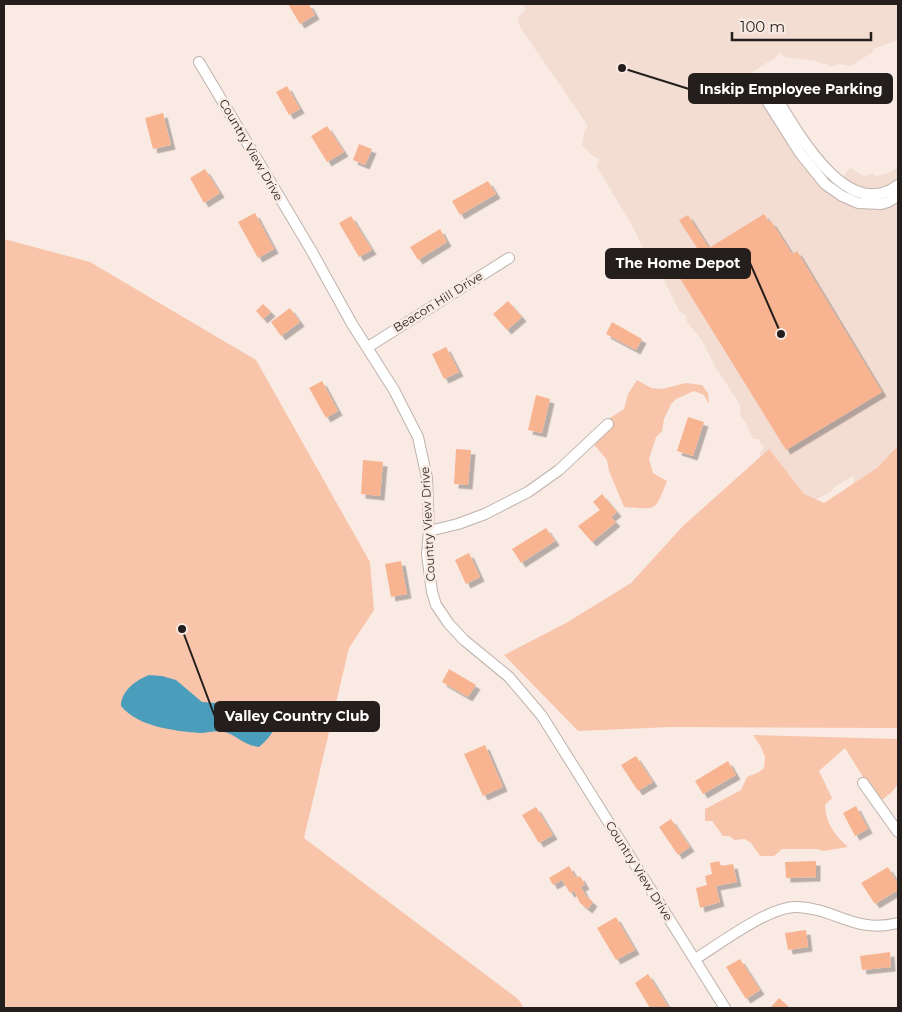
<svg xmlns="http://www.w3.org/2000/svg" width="902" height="1012" font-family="Montserrat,sans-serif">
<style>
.built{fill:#f3ddd3}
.green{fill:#f8c5ab}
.water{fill:#4a9ebc}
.building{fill:#f8b491;filter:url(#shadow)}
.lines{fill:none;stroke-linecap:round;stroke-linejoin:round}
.minor-casing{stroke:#bfb2ab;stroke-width:12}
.minor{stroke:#fff;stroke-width:10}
.labels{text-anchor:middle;stroke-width:5;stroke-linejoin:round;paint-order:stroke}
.street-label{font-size:12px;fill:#241f1c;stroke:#f9ebe4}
.leader{fill:none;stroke:#241f1c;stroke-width:2}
.callout-dot{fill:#241f1c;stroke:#f9ebe4;stroke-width:2}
.callout{fill:#241f1c;stroke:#241f1c;stroke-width:2}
.callout-label{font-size:14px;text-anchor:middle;font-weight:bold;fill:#fff}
</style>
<defs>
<filter id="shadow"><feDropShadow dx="4.5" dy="4.5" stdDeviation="0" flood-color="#0004"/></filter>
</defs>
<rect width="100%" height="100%" fill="#f9ebe4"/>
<path class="built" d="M523,4h375v36l-25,9v3l-22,14 -12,-2 -8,3 -4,-3h-4l-7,-3 -31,-4 -6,-5v3l-28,18 48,79 35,36 16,-20 14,8 8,-2 5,2 14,-4 7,-6v285l-40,40 -5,-9 2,-7 -21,12 -2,4 -15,8 -1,9 -57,-54 5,-6 -6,-9h-5l-7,-16 -6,-7 1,-8 -2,-5 -23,-35 -15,-29 -14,-17 -1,-6 -7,-5 -20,-41 -12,-13 -13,-28 -37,-62 2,-8 -8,-4 -9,-10 2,-13 4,-6 -68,-99 -3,-9 9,-8z"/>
<g class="green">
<path d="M4,239l86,23 166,98 114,202 4,48 -25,38 -45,190 214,161 6,9h-520z"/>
<path d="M637,380l14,8 11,1 24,-6 16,2 6,8 1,11 -5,-9 -10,-4 -18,8 -5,5 -7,15 -2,12 -6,6 -7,22 4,14 14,8c-13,32 -9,28 -43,26l-15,-36 -2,-11 -16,-19 17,-17 2,-6 14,-9 4,-15z"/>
<path d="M898,446v282l-226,-1 -94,4 -74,-76 62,-32 65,-40 52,-57 86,-77 35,45 20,9 53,-35z"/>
<path d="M753,735l145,4v45l-5,7 -11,9h-2l-15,-20 -20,-32 -26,23 13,27 -7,7c1,19 9,29 23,42l-25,4 -6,-2h-35l-8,7h-14l-9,-13 -6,-4 -10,1 -6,-4h-6l-11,-15h-7v-12l36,-19 6,-13 12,-5 5,-4 1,-11 -4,-10z"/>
</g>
<path class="water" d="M149,675l13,1 14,4 26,22 74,5c10,11 -7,32 -17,40 -17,-2 -23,-13 -35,-15 -7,-2 -16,1 -24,1 -25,-2 -62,-6 -79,-27 0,-15 15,-26 28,-31z"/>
<g class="building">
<path d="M288,4h21l6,11 -15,9z"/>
<path d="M287,86l13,23 -11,6 -13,-23z"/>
<path d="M163,113l8,32 -18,4 -8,-31z"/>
<path d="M327,126l17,26 -17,10 -16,-26z"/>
<path d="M359,144l13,5 -7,16 -12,-5z"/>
<path d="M205,169l15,24 -16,10 -14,-25z"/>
<path d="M488,181l8,13 -36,21 -8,-14z"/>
<path d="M255,213l19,36 -16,9 -20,-36z"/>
<path d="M764,214l5,8 2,-1 21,33 5,-3 85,141 -96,58 -113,-183 26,-16 -20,-31 9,-5 21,33z"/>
<path d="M351,216l21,34 -13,7 -20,-34z"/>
<path d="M440,229l7,13 -29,18 -8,-13z"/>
<path d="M508,301l14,16 -15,13 -14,-16z"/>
<path d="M263,304l8,8 -8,7 -7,-8z"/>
<path d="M290,308l10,14 -19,14 -10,-14z"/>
<path d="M612,322l30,17 -6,11 -30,-16z"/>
<path d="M446,347l13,25 -15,7 -12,-25z"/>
<path d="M322,381l16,30 -12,7 -17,-30z"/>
<path d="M536,395l14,4 -8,34 -14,-3z"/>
<path d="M688,417l16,5 -11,34 -16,-5z"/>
<path d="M456,449l15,1 -3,35 -14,-1z"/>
<path d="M363,460l20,2 -3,34 -19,-2z"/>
<path d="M602,494l15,18 -6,5 5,5 -24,20 -14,-16 22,-16 -7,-8z"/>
<path d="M546,528l9,13 -34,22 -9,-14z"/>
<path d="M469,553l11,24 -14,7 -11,-24z"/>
<path d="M401,561l6,33 -16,3 -6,-33z"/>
<path d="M449,669l27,16 -8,12 -26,-15z"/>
<path d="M485,745l18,42 -20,9 -19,-42z"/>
<path d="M636,756l17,26 -15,9 -17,-26z"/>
<path d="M728,761l8,14 -33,19 -8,-13z"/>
<path d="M856,806l12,23 -13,7 -12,-23z"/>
<path d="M536,807l17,28 -14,8 -17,-28z"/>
<path d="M671,819l19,28 -12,8 -19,-28z"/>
<path d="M719,861l2,5 12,-2 4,18 -21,4 4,16 -20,6 -4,-20 11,-3 -2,-9 7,-2 -2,-11z"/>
<path d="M816,861v16l-30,1 -1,-16z"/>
<path d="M569,866l7,12 4,-2 5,9 -4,2 5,9 7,6 -5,7 -8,-6 -6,-12 -4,2 -8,-13 -9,5 -4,-7z"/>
<path d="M888,867l10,17v6l-23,14 -14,-21z"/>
<path d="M616,917l19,33 -19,10 -19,-32z"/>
<path d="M806,930l2,17 -20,3 -3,-17z"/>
<path d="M890,952l1,15 -29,3 -2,-14z"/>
<path d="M740,959l20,31 -14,9 -20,-32z"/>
<path d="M648,974l21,34h-19l-15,-25z"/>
<path d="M779,998l11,10h-20z"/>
</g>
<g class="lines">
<defs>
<g id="minor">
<path d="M199,62l112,188 41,74 42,66 24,47 9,41 2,53 -2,23 5,38 4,13 13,19 15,16 45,37 33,39 183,292"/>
<path d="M765,79c23,35 78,149 133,106"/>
<path d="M757,85l43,68 25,31 17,12 16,7 23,1 7,-2 10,-6"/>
<path d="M368,347l141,-89"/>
<path d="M429,531l29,-7 27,-10 43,-22 31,-22 49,-46"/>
<path d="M863,783l35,49"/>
<path d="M695,959c25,-15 74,-53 102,-52 38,1 58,27 101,16"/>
</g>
</defs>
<use href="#minor" class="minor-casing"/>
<use href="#minor" class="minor"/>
</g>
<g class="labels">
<g class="street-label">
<text transform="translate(251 150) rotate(60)" y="4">Country View Drive</text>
<text transform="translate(438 302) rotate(-32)" y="4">Beacon Hill Drive</text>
<text transform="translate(428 524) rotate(-93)" y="4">Country View Drive</text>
<text transform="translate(639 871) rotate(58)" y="4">Country View Drive</text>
</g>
</g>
<path class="leader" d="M622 68L689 89M781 334L750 263M182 629L215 717"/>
<g class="callout-dot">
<circle cx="622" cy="68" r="5"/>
<circle cx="781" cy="334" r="5"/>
<circle cx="182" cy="629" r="5"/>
</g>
<g class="callout">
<rect x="689" y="74" width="203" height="29" rx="5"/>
<rect x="606" y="249" width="144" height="29" rx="5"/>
<rect x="215" y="702" width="164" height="29" rx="5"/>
</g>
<g class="callout-label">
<text x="791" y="94">Inskip Employee Parking</text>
<text x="678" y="268">The Home Depot</text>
<text x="297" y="721">Valley Country Club</text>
</g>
<rect width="902" height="1012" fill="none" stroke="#241f1c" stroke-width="10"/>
<path d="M732 32v8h139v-8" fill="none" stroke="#241f1c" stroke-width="2.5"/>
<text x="740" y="32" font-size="15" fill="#241f1c" stroke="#f9ebe4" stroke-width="4" paint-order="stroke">100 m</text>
</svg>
